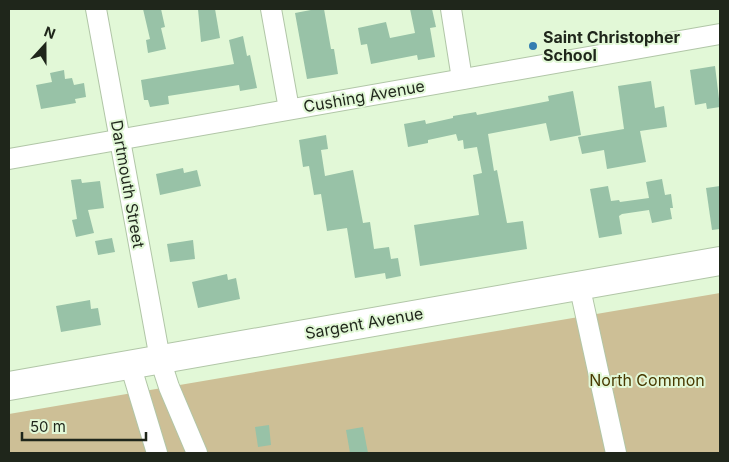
<svg xmlns="http://www.w3.org/2000/svg" width="729" height="462" font-family="Inter,sans-serif">
<style>
.green{fill:#cdbf96}
.building{fill:#98c2a7}
.lines{fill:none;stroke-linecap:round;stroke-linejoin:round}
.street-casing{stroke:#b1c6a7;stroke-width:22}
.secondary-casing{stroke:#b1c6a7;stroke-width:30}
.street{stroke:#fff;stroke-width:20}
.secondary{stroke:#fff;stroke-width:28}
.poi-dot{fill:#337db1;stroke:#e2f8d7;stroke-width:2}
.labels{text-anchor:middle;stroke-width:4;stroke-linejoin:round;paint-order:stroke}
.poi-label{font-size:16px;font-weight:bold;fill:#1f261b;stroke:#e2f8d7;text-anchor:start}
.street-label{font-size:16px;fill:#1f261b;stroke:#e2f8d7}
.park-label{font-size:16px;fill:#483900;stroke:#e2f8d7}
</style>
<rect width="100%" height="100%" fill="#e2f8d7"/>
<path class="green" d="M720,293v160h-711v-39z"/>
<g class="building">
<path d="M143,9h18l4,18 -4,1 5,21 -18,4 -2,-13 4,-1z"/>
<path d="M198,9h17l5,29 -19,4z"/>
<path d="M316,9h8l7,40h3l4,25 -31,5 -12,-66z"/>
<path d="M410,9h22l4,18 -6,1 5,29 -17,3 -1,-5 -46,9 -4,-20 -6,1 -3,-17 28,-6 4,16 25,-5z"/>
<path d="M243,36l4,20 3,-1 7,33 -17,3 -1,-6 -71,11 1,8 -19,3 -2,-7h-4l-3,-20 93,-16 -5,-24z"/>
<path d="M715,66l5,41 -13,2 -1,-6 -11,2 -5,-35z"/>
<path d="M64,70l1,9 7,-1 2,7 10,-2 2,14 -11,2 1,4 -35,6 -5,-24 16,-3 -2,-9z"/>
<path d="M651,81l4,27 9,-2 3,21 -27,4 6,31 -39,7 -3,-19 -22,4 -4,-17 46,-8 -6,-43z"/>
<path d="M573,91l8,44 -31,6 -4,-18 -58,11 6,37 3,-1 10,53 16,-2 4,28 -107,17 -6,-41 65,-10 -6,-40 9,-2 -5,-26 -13,2 -1,-9 -5,1 -2,-7 -28,6v3l-20,4 -4,-23 21,-4 1,4 27,-6v-2l23,-4 1,3 72,-14 -1,-5z"/>
<path d="M326,135l2,14 -7,1 4,26 28,-6 10,53 7,-1 4,27 15,-2 2,12 7,-1 3,18 -15,3 -1,-6 -30,5 -8,-50 -20,3 -6,-37 -7,1 -5,-29 -6,1 -4,-27z"/>
<path d="M183,168l1,5 13,-3 4,16 -41,9 -4,-21z"/>
<path d="M81,179l1,4 18,-2 4,27 -16,2 6,23 -18,4 -4,-17 5,-1 -6,-39z"/>
<path d="M662,179l3,16 6,-1 2,14h-3l2,11 -20,4 -3,-13 -27,4 -3,2 3,18 -23,4 -9,-49 18,-3 3,15 8,-1 1,2 29,-4 -3,-16z"/>
<path d="M720,186v43l-8,1 -6,-42z"/>
<path d="M112,238l3,14 -17,3 -3,-14z"/>
<path d="M193,240l2,19 -25,3 -3,-18z"/>
<path d="M227,274l1,6 8,-2 4,21 -42,9 -6,-26z"/>
<path d="M90,300l1,9 7,-1 3,17 -40,7 -5,-26z"/>
<path d="M269,425l2,20 -13,2 -3,-20z"/>
<path d="M363,427l5,26h-18l-4,-23z"/>
</g>
<g class="lines">
<defs>
<g id="street">
<path d="M96,9l64,350 9,28 28,66"/>
<path d="M271,9l18,100"/>
<path d="M451,9l11,70"/>
<path d="M9,159l711,-125"/>
<path d="M579,284l37,169"/>
<path d="M130,364l27,89"/>
</g>
<path id="secondary" d="M9,386l711,-125"/>
</defs>
<use href="#street" class="street-casing"/>
<use href="#secondary" class="secondary-casing"/>
<use href="#street" class="street"/>
<use href="#secondary" class="secondary"/>
</g>
<circle class="poi-dot" cx="533" cy="46" r="5"/>
<g class="labels">
<g class="poi-label">
<text x="543" y="43">Saint Christopher<tspan x="543" dy="18">School</tspan></text>
</g>
<g class="street-label">
<text transform="translate(364 96) rotate(-10)" y="6">Cushing Avenue</text>
<text transform="translate(128 184) rotate(80)" y="6">Dartmouth Street</text>
<text transform="translate(364 323) rotate(-10)" y="6">Sargent Avenue</text>
</g>
<g class="park-label">
<text x="647" y="386">North Common</text>
</g>
</g>
<rect width="729" height="462" fill="none" stroke="#1f261b" stroke-width="20"/>
<g transform="translate(45 45) rotate(21)" stroke="#e2f8d7" stroke-width="4" paint-order="stroke">
<path d="M0-4L9 19L0 12L-9 19Z" fill="#1f261b"/>
<text y="-8" font-size="14" font-weight="bold" text-anchor="middle" fill="#1f261b">N</text>
</g>
<path d="M22 432v8h124v-8" fill="none" stroke="#1f261b" stroke-width="2.5"/>
<text x="30" y="432" font-size="15" fill="#1f261b" stroke="#e2f8d7" stroke-width="4" paint-order="stroke">50 m</text>
</svg>
